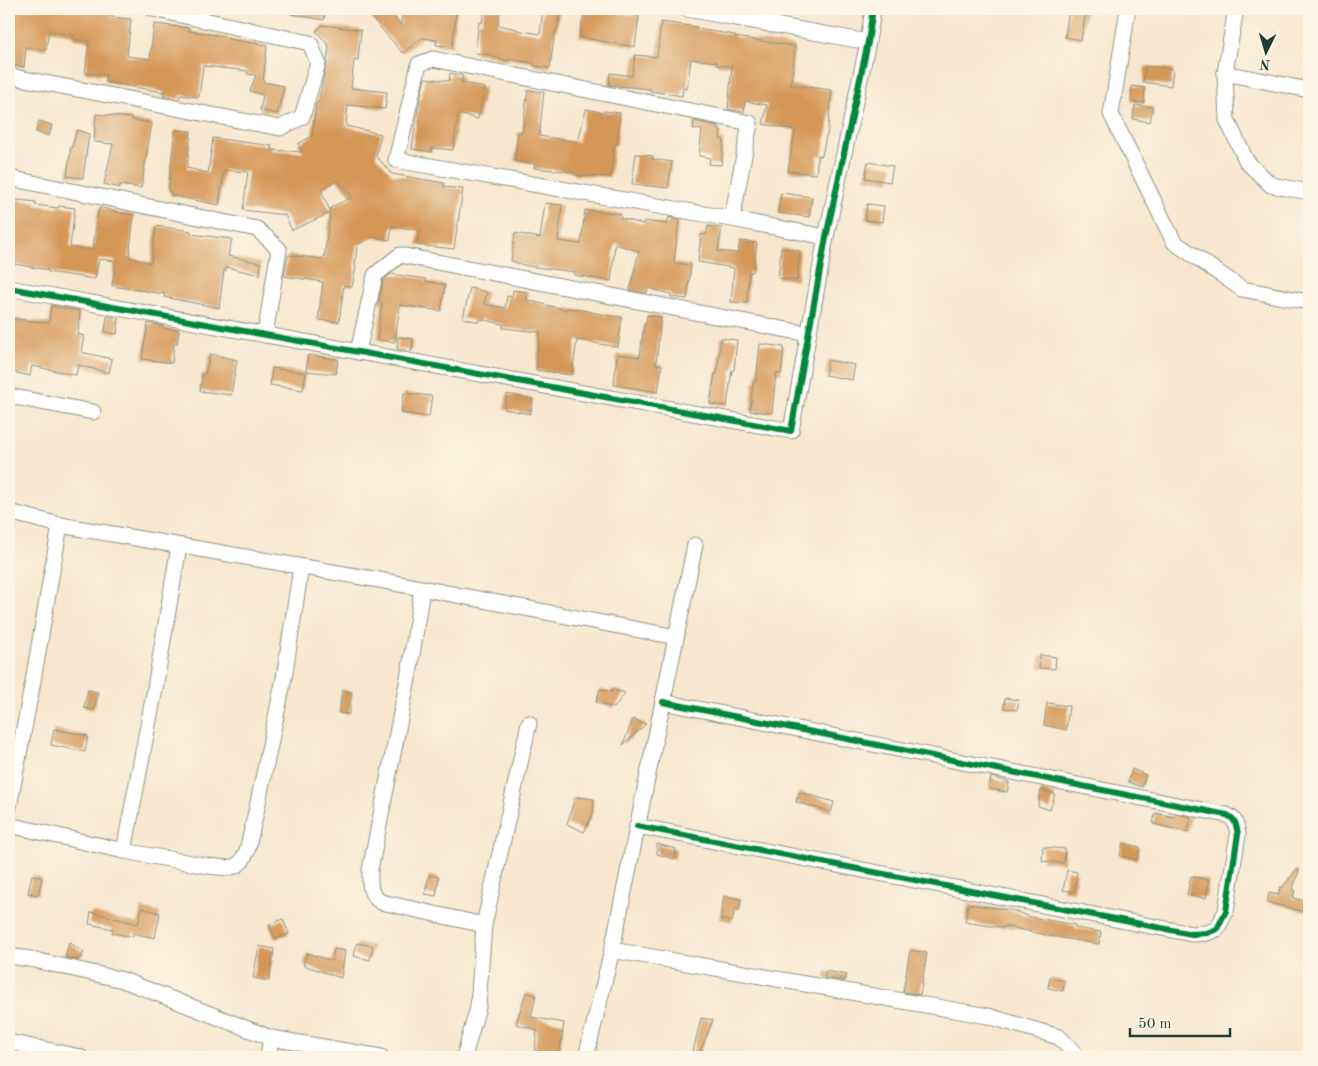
<svg xmlns="http://www.w3.org/2000/svg" width="1318" height="1066" font-family="'Old Standard TT',serif">
<style>
.building{fill:#d49756;fill-rule:evenodd}
.lines{fill:none;stroke-linecap:round;stroke-linejoin:round}
.minor-casing{stroke:#8b9281;stroke-width:17}
.minor{stroke:#fff;stroke-width:15}
.cycleway-casing{stroke:#fcf5e5;stroke-width:9}
.cycleway{stroke:#00873e;stroke-width:6}
</style>
<rect width="100%" height="100%" fill="#fcf5e5"/>
<filter id="ink" filterUnits="userSpaceOnUse"><feTurbulence type="fractalNoise" baseFrequency=".02" numOctaves="2"/><feDisplacementMap in="SourceGraphic" scale="10" xChannelSelector="R" yChannelSelector="G"/><feConvolveMatrix kernelMatrix="1 2 1 2 8 2 1 2 1" color-interpolation-filters="sRGB"/></filter>
<filter id="wash" filterUnits="userSpaceOnUse"><feTurbulence type="fractalNoise" baseFrequency=".0096" numOctaves="4" result="noise"/><feDisplacementMap in="SourceGraphic" scale="20" xChannelSelector="R" yChannelSelector="G"/><feGaussianBlur stdDeviation="1.12" result="paint"/><feColorMatrix in="noise" values="0 0 0 0 0 0 0 0 0 0 0 0 0 0 0 0 0 1.4 0 .05"/><feComposite in="paint" operator="in"/></filter>
<g filter="url(#wash)">
<rect width="100%" height="100%" fill="#f7e7ce"/>
<g id="blocks">
<g class="building">
<path d="M12,9h62l38,4 -1,4 20,2 -4,37 23,3 4,-35 36,4 -1,3 39,6v2l38,6h1l-4,37 21,4 -7,28 -17,-4 3,-15 -13,-4 6,-16 -9,-1 1,-3 -45,-5 -4,31 -19,-2 -1,4 -16,-3 1,-4 -59,-10 1,-7 -21,-2 4,-32 -16,-2 1,-3 -25,-6 -3,20 -20,-3 -2,20 -15,-2v-42z"/>
<path d="M291,9h35l-2,11 -33,-6z"/>
<path d="M379,9h7l15,16 1,-16h55l-5,38 -16,-2 1,-5 -15,-2 -19,15 -33,-37z"/>
<path d="M484,9h16l-2,16 19,4v1l23,4 3,-25h17l-3,22h-2l-5,37 -16,-2v-3l-25,-4v2l-16,-4v-2l-18,-2 4,-31 3,1z"/>
<path d="M585,9h10l44,7 -4,31 -56,-10z"/>
<path d="M1069,9l17,3 -5,28 -16,-3z"/>
<path d="M661,22l36,5v2l38,6v2l60,9 -4,39 41,5 -5,46h-1l-4,20 -4,-1 -2,19 -28,-3 7,-41 -32,-6 4,-19 -22,-4 -1,11 -16,-3 4,-43 -15,-1v-3l-26,-3 -4,30 -4,-1 -1,8 -32,-5v-2l-41,-4 1,-12 22,3 3,-21 22,2z"/>
<path d="M323,25l38,5 -3,31 -4,-1 -3,28 36,4 -2,17 -37,-4 -2,21 35,8 -5,22 16,18 52,9v4l19,2 -9,60 -37,-4 2,-15 -27,-4 -2,14 -17,-3 -16,8 -2,21 1,1 -4,20 -8,-2 -5,37 -21,-2 5,-38 -39,-6 4,-21 36,4 6,-46 -38,17 -7,-15 -42,-5 5,-38 -24,-2 -5,35 -49,-10 1,-3 -3,-1 7,-61 16,1 -4,37 21,5 5,-35 59,8 -1,4 32,2 -5,-8 14,-8 4,-33h2l9,-40 2,-17 -13,-15zM337,180l16,17 -22,10 -1,4 -9,-21z"/>
<path d="M1145,66l28,3 -2,17 -28,-4z"/>
<path d="M450,73l13,3 -2,6 24,6 -7,31 -20,-5 -5,36 -21,-2v4l-20,-3 5,-35 8,-36 24,3z"/>
<path d="M1132,86l13,2 -1,15 -13,-1z"/>
<path d="M528,90l16,2 -5,44 39,6 8,-33 18,4v-2l16,2 -3,32h-3l-4,32 -36,-2v-3l-40,-4 1,-4 -20,-3 3,-29h4z"/>
<path d="M1135,105l18,2 -3,15 -17,-3z"/>
<path d="M96,114l36,4v2l20,3 -11,65 -21,-3v3l-16,-4 9,-40 -19,-2z"/>
<path d="M39,121l13,4 -3,11 -13,-4z"/>
<path d="M694,121l24,5 -1,3 4,1 -1,9 4,1 -3,25 -12,-1 1,-6 -11,-2 3,-26 -9,-1z"/>
<path d="M77,130l12,4 -6,44 -16,-2 4,-29h1z"/>
<path d="M636,154l17,2 -1,3 20,3 -4,26 -36,-4z"/>
<path d="M868,162l25,4 -3,16 -25,-4z"/>
<path d="M781,193l31,4 -3,20 -31,-4z"/>
<path d="M9,199l27,3 -1,3 23,3 1,-2 16,2 -5,39 23,3 4,-34 3,-9 23,7 1,-1 10,2 -5,42 22,6 5,-37 35,5v3l41,5 -4,17 33,7 -1,12 -34,-8v4l-2,-1 -5,38 -55,-11 1,-3 -53,-8 3,-25 -16,-2 -4,20 -47,-7v-2l-39,-7z"/>
<path d="M545,203l17,2 -4,36 23,3 4,-34 36,4 -1,4 23,6 1,-3 23,3 2,-7 10,3 -5,43 17,2 -4,34 -16,-2v-3l-23,-6 -1,5 -17,-3 9,-39 -24,-7 -4,37 -37,-6 1,-3 -48,-6 -16,-5 4,-28 25,5z"/>
<path d="M867,204l17,2 -2,16 -17,-2z"/>
<path d="M708,226l14,2 -4,23 20,2 2,-12 17,2 -4,29h-4l-2,31 -16,-1 3,-34 -36,-6 3,-28 5,1z"/>
<path d="M781,248l19,3 -3,30 -19,-3z"/>
<path d="M391,274l35,5 -1,2 20,4 -4,26 -41,-6 -5,37 -18,-2 5,-37h-3l1,-5 3,-18z"/>
<path d="M470,288l17,4 -3,12 21,4 2,-12 5,1 1,-7 15,2 -1,8 39,10v-2l16,2 24,5 16,2 -4,30 -41,-7 -5,35 -36,-5 4,-38 -37,-4v-4l-23,-5 -1,3 -16,-4z"/>
<path d="M51,306l29,5 -2,23 6,2 -3,16 31,7 -3,14 -31,-8 -2,10 -44,-9 -2,10 -21,-5v-53l40,5z"/>
<path d="M647,315l14,2 -5,47 6,1 -4,27 -44,-7 3,-31 23,3 4,-33h2z"/>
<path d="M107,316l12,2 -2,16 -12,-2z"/>
<path d="M148,323l15,3v2l16,2 -2,14h-3l-2,19 -30,-4z"/>
<path d="M398,337l15,2 -1,12 -15,-2z"/>
<path d="M721,338l16,2 -3,30h-2l-5,36 -17,-2 5,-31 2,1z"/>
<path d="M760,344l24,3 -3,27 -5,-1 -4,40 -22,-2 3,-29h3z"/>
<path d="M210,354l27,6 -6,35 -31,-4 2,-17h3z"/>
<path d="M308,355l30,4 -2,15 -30,-3z"/>
<path d="M828,360l27,5 -3,15 -27,-5z"/>
<path d="M272,368l34,5 -3,17 -33,-5z"/>
<path d="M404,393l28,3 -3,21 -28,-4z"/>
<path d="M507,394l26,5 -3,15 -26,-5z"/>
<path d="M1040,655l16,2 -1,12 -16,-1z"/>
<path d="M600,689l11,3 1,-3 13,4 -11,15 -18,-6z"/>
<path d="M88,690l10,2 -4,18 -10,-2z"/>
<path d="M342,690l10,2 -3,22 -10,-1z"/>
<path d="M1005,698l14,2 -2,10 -13,-2z"/>
<path d="M1047,703l22,3 -3,24 -22,-5z"/>
<path d="M633,719l13,5 -23,21z"/>
<path d="M54,729l34,7 -3,16 -34,-7z"/>
<path d="M1132,769l14,6 -4,12 -14,-5z"/>
<path d="M991,777l18,5 -2,10 -18,-3z"/>
<path d="M1041,790l14,4 -5,16 -12,-4z"/>
<path d="M799,792l35,10 -3,10 -35,-10z"/>
<path d="M575,797l19,2 -1,14 -9,19 -17,-8z"/>
<path d="M1155,813l19,4 1,-3 16,3 -3,15 -35,-8z"/>
<path d="M1123,843l17,4 -3,13 -17,-4z"/>
<path d="M657,844l19,5 -1,10 -18,-5z"/>
<path d="M1043,847l22,2 -1,14 -22,-2z"/>
<path d="M1297,869l2,2 -7,19h3l-2,8 15,4 -3,10 -38,-10 2,-9 9,2 2,-8 2,1z"/>
<path d="M1067,870l10,2 -3,20 -11,-2z"/>
<path d="M32,875l10,3 -4,17 -10,-2z"/>
<path d="M429,875l10,2 -3,19 -11,-2z"/>
<path d="M1191,876l18,4 -3,18 -19,-3z"/>
<path d="M724,896l17,3 -2,11 -4,-1 -3,13 -12,-3z"/>
<path d="M968,904l43,6 20,7 44,8v3l26,4 -2,12 -49,-8 -45,-10 -1,2 -39,-6z"/>
<path d="M142,908l18,5 -5,25 -22,-5v4l-21,-4 1,-4 -24,-5 2,-12 47,12z"/>
<path d="M283,919l6,15 -14,5 -6,-14z"/>
<path d="M69,942l15,11 -6,7 -13,-3z"/>
<path d="M357,943l16,3 -3,14 -16,-4z"/>
<path d="M259,946l15,3 -5,32 -16,-3z"/>
<path d="M334,949l11,2 -4,27 -38,-13 4,-12 25,8z"/>
<path d="M910,950l17,3 -7,42 -17,-3z"/>
<path d="M826,971l21,4 -2,6 -21,-3z"/>
<path d="M1050,978l15,3 -2,10 -15,-3z"/>
<path d="M526,992l10,3 -5,22 33,6 -5,34h-25l3,-27 -21,-6z"/>
<path d="M701,1018l12,2 -15,37h-3l-3,-1z"/>
</g>
</g>
</g>
<g filter="url(#ink)">
<use href="#blocks" fill-opacity="0" stroke="#8b9281" stroke-width="1"/>
<g class="lines">
<defs>
<g id="minor">
<path d="M687,9l181,33"/>
<path d="M1128,9l-17,105 63,128 68,47 67,13"/>
<path d="M1236,9l-11,64 2,47 20,42 24,23 38,7"/>
<path d="M771,25l1,-16"/>
<path d="M1225,73l84,17"/>
<path d="M9,76l271,52 22,-11 16,-54 -8,-20 -157,-34"/>
<path d="M9,178l248,51 22,20 -14,86"/>
<path d="M732,219l18,-96 -317,-64 -14,5 -23,96 336,59 94,18"/>
<path d="M9,288l782,143 35,-194 42,-195 5,-33"/>
<path d="M358,352l17,-77 25,-20 408,79"/>
<path d="M9,396l84,16"/>
<path d="M9,512l51,13"/>
<path d="M422,589l-12,79 -40,202c0,13 -2,24 11,32l103,23"/>
<path d="M9,807l24,-126 27,-156 319,55 297,57"/>
<path d="M9,825l115,26 84,15 20,2 8,-2 6,-5 5,-10 9,-39 28,-134 17,-111"/>
<path d="M637,826l555,108 15,-1 10,-4 9,-18 12,-77c-2,-9 -2,-15 -11,-19l-564,-113"/>
<path d="M124,851l30,-157 25,-148"/>
<path d="M612,950l376,66 71,21 19,20"/>
<path d="M9,956l21,3 93,21 148,58 110,19"/>
<path d="M9,1042l71,15"/>
<path d="M268,1057l3,-19"/>
<path d="M464,1057l14,-50 6,-82 45,-202"/>
<path d="M586,1057l26,-107 83,-405"/>
</g>
</defs>
<use href="#minor" class="minor-casing"/>
<use href="#minor" class="minor"/>
<defs>
<g id="cycleway">
<path d="M9,288l782,143 35,-194 42,-195 5,-33"/>
<path d="M637,826l555,108 15,-1 10,-4 9,-18 12,-77c-2,-9 -2,-15 -11,-19l-564,-113"/>
</g>
</defs>
<use href="#cycleway" class="cycleway-casing"/>
<use href="#cycleway" class="cycleway"/>
</g>
</g>
<rect width="1318" height="1066" fill="none" stroke="#fcf5e5" stroke-width="30"/>
<g transform="translate(1266 52) rotate(185)" stroke="#fcf5e5" stroke-width="4" paint-order="stroke">
<path d="M0-4L9 19L0 12L-9 19Z" fill="#1f3d34"/>
<text y="-8" font-size="14" font-weight="bold" text-anchor="middle" fill="#1f3d34">N</text>
</g>
<path d="M1130 1028v8h100v-8" fill="none" stroke="#1f3d34" stroke-width="2.5"/>
<text x="1138" y="1028" font-size="15" fill="#1f3d34" stroke="#fcf5e5" stroke-width="4" paint-order="stroke">50 m</text>
</svg>
